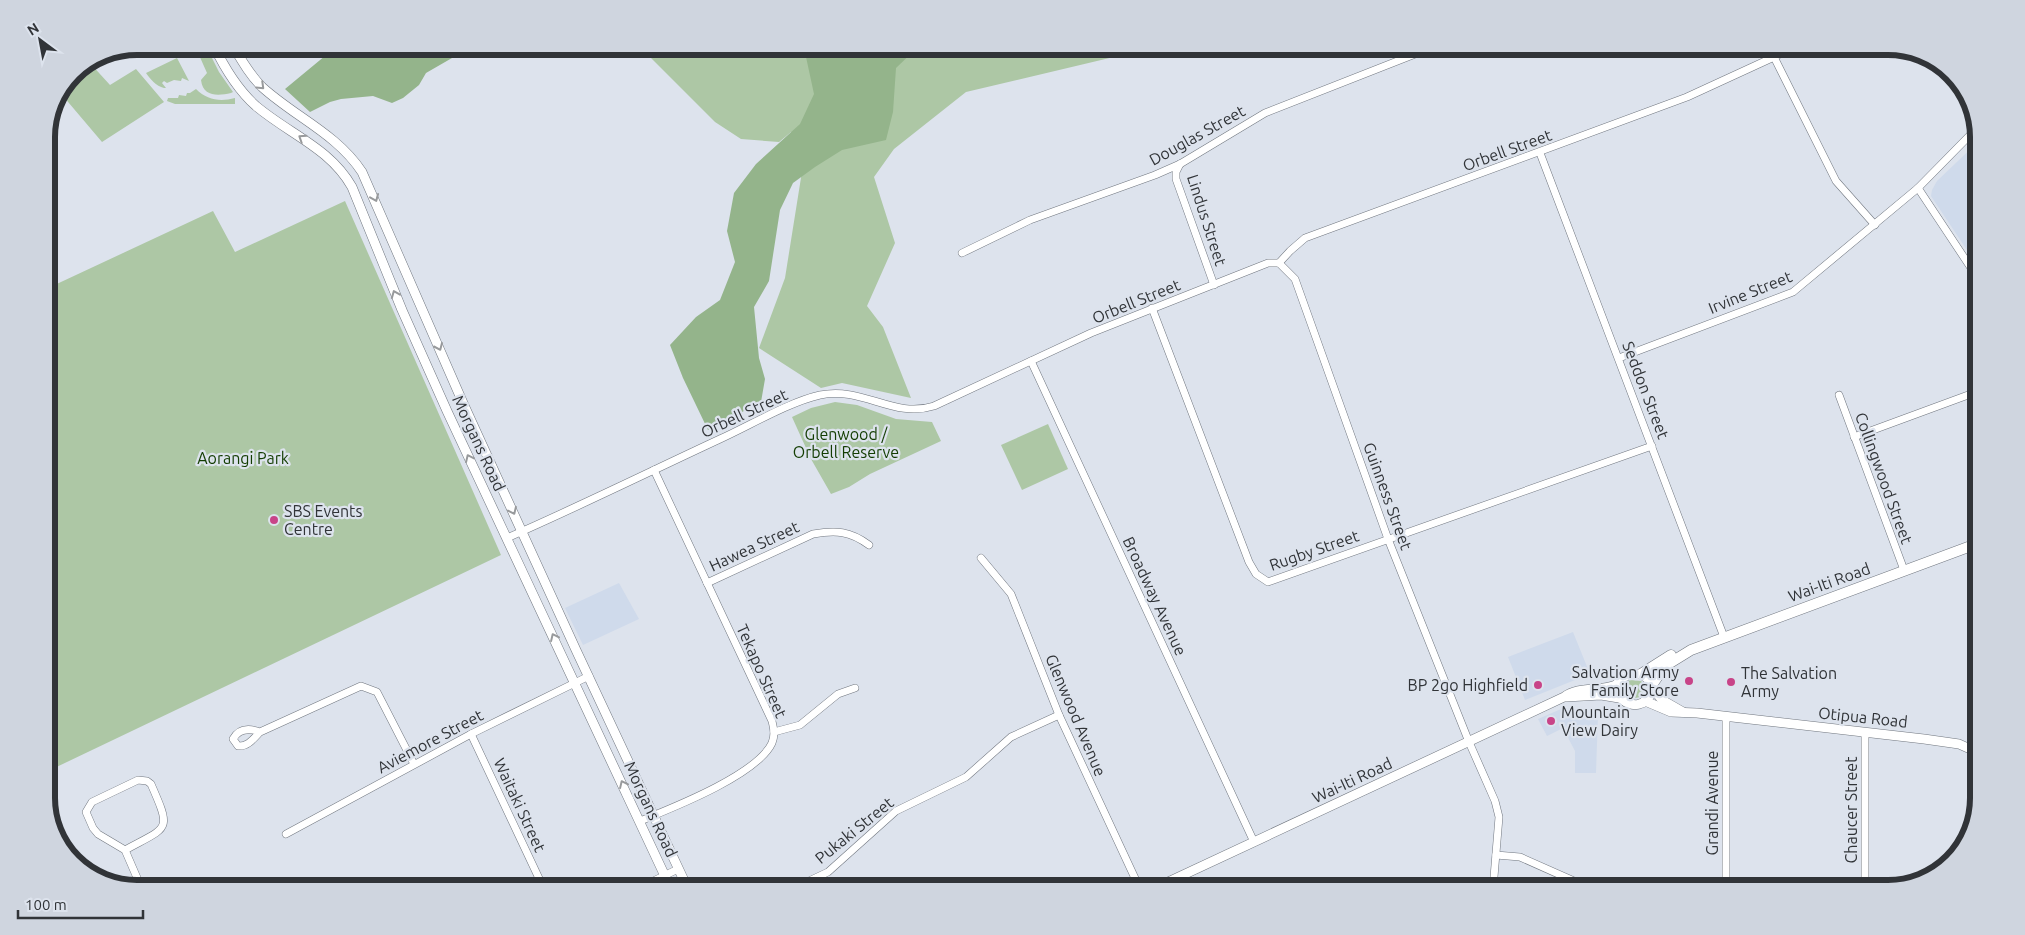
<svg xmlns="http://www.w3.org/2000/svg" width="2025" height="935" font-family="Ubuntu,sans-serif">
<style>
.built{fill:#cfdaeb}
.green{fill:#adc7a5}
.forest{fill:#94b48b}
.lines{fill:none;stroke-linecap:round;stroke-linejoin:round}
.minor-casing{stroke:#70767f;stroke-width:8}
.tertiary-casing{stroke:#70767f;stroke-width:10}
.secondary-casing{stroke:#70767f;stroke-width:11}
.minor{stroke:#fff;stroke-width:7}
.tertiary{stroke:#fff;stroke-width:9}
.secondary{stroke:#fff;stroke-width:10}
.oneway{stroke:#989a9c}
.poi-dot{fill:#c84488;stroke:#dde3ed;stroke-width:2}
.labels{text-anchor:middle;stroke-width:4.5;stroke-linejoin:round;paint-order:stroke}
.street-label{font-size:16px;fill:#313438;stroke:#dde3ed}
.park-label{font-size:16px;fill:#133d02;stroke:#dde3ed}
.poi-label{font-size:16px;fill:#313438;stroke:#dde3ed;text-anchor:start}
.rim{fill:none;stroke:#313438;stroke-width:6}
</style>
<rect width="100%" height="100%" fill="#dde3ed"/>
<g class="built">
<path d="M1979,141v127l-48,-72 1,-6 5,-9z"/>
<path d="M619,583l20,36 -56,26 -18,-37z"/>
<path d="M1573,632l17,42 -65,26 -17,-43z"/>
<path d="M1561,709h18l19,6 -2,58h-21v-22l-12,-23 -16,8 -9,-17z"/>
</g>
<g class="green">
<path d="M195,46h11l13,26 14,20 -2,1c-13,3 -28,4 -30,-13l6,-7z"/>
<path d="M639,46h521l-194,46 -72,57 -20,28 21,66 -28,63 16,21 28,71 -69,-15 -21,5 -62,-40 26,-70 19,-119 -13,-27 -12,10 -38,-3 -26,-17z"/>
<path d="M177,58l12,23 -7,-3 -1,3 -7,-1 -7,3 -3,-2 -2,2 4,5h-2c-8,-2 -14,-9 -18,-15z"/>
<path d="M89,62l21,23 26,-16 28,33 -62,40 -39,-46 10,-23z"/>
<path d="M196,89c11,11 24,13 39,9v6h-60l-8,-3 1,-3h10l1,-3 7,1 1,-3h3z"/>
<path d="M345,201l156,354 -455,217v-483l167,-78 22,41z"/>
<path d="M835,402l22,3 39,14 36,3 9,19 -71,33 -21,13 -18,7 -20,-35 -19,-42 19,-9z"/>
<path d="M1048,424l20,45 -46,21 -21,-45z"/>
<path d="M1630,680l11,1 5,5v6l-6,5 -9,2 -8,-4v-9z"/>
</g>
<g class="forest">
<path d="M337,46h116l-1,12 -26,15 -7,12 -16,13 -11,5 -19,-7 -32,3 -11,3 -20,10 -25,-23z"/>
<path d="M843,46h76l-23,22 -3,44 -7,28 -44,10 -27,17 -22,16 -13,27 -11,71 -15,26 5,51 6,21 -4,23 -53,28 -25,-52 -13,-33 26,-28 24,-17 15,-38 -8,-31 7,-38 22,-29 44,-40 14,-30 -8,-37z"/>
</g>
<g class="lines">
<defs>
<g id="minor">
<path d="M1796,46l-22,11 62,124 39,44"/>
<path d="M1540,153l184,484"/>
<path d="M1180,164l-4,8v7l38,106"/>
<path d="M1918,188l61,92"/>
<path d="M962,253l68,-33 125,-45 25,-11 85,-51 163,-64 19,-3"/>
<path d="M1279,263l16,16 93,260 81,203 26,59 4,16 -6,72"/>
<path d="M1152,308l97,254 7,12 12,8 384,-136"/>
<path d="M1619,358l174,-66 125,-104 59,-60"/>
<path d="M1031,361l223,481"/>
<path d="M1839,395l65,175"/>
<path d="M1854,437l125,-46"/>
<path d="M507,538c71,-31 142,-66 213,-99 29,-13 69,-37 100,-44 43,-9 73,24 114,11l157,-73 177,-70h11l11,-12 15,-13 382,-141 87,-40"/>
<path d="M981,558l30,36 48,121 81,174"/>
<path d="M707,583l106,-49c23,-4 37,-3 56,11"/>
<path d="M1726,717v172"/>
<path d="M260,732c-11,-4 -21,-4 -27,7l5,7c10,1 16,-8 22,-14l101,-46 16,6 37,72"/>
<path d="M774,732l26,-7 38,-31 17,-6"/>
<path d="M471,734l73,155"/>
<path d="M640,821c32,-13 117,-46 132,-78 3,-8 2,-14 0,-22l-118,-251"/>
<path d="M286,834l185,-100 118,-58"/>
<path d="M125,850c44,-24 47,-18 26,-66l-4,-3 -9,-1 -46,22 -6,10 7,16 5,6 27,16 13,30v9"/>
<path d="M1496,855l24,2 72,32"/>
<path d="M637,889l41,-20"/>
<path d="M792,889l36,-17 68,-61 70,-34 45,-40 48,-22"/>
<path d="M1865,889v-157"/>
</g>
<g id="tertiary">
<path d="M214,46c11,23 23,43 42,60 33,28 74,42 96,81l50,123 45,101 224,478"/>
<path d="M233,46c9,15 17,29 29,41 33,30 75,47 100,85l101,231 113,247 112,239"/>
<path d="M1630,674h11c7,4 13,9 10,18 -10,31 -58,-3 -21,-18z"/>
<path d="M1653,688l9,12 21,12"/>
<path d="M1566,697l35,-2 18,3"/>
<path d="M1645,701l26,11 26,1 227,26 35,5 20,9"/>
<path d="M1153,889l411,-192c16,-12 36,-4 54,-13"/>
</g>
<g id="secondary">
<path d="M1641,674l30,-19"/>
<path d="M1652,685l13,-19 26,-16 288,-107"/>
</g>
</defs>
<use href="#minor" class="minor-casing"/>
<use href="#tertiary" class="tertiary-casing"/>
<use href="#secondary" class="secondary-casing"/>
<use href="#minor" class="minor"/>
<use href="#tertiary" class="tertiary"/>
<use href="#secondary" class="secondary"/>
</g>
<defs><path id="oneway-chevron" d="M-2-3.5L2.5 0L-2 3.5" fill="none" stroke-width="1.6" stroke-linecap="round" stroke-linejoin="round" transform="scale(1.25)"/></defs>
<g class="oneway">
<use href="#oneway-chevron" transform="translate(261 86) rotate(44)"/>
<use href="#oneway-chevron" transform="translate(302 138) rotate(-147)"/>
<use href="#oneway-chevron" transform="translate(375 198) rotate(67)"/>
<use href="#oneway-chevron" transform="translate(395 294) rotate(-112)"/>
<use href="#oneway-chevron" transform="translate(439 347) rotate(66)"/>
<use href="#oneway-chevron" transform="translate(469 458) rotate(-115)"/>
<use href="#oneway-chevron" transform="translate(513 511) rotate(65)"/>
<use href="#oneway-chevron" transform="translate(554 637) rotate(-115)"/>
<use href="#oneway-chevron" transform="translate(623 784) rotate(-115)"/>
</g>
<g class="poi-dot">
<circle cx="274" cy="520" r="5"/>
<circle cx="1689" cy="681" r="5"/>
<circle cx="1731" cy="682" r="5"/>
<circle cx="1538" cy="685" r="5"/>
<circle cx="1551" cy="721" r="5"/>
</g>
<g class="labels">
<g class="street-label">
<text transform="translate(1197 135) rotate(-29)" y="6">Douglas Street</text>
<text transform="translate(1507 150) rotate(-20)" y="6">Orbell Street</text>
<text transform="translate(1207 220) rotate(72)" y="6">Lindus Street</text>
<text transform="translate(1750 292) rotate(-22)" y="6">Irvine Street</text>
<text transform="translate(1136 301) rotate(-22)" y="6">Orbell Street</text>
<text transform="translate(1646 390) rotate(69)" y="6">Seddon Street</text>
<text transform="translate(744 413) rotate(-25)" y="6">Orbell Street</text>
<text transform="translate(479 443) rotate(65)" y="6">Morgans Road</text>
<text transform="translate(1884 478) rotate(70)" y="6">Collingwood Street</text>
<text transform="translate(1388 496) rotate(70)" y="6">Guinness Street</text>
<text transform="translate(754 546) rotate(-25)" y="6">Hawea Street</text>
<text transform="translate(1314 550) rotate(-19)" y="6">Rugby Street</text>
<text transform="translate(1829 582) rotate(-20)" y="6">Wai-Iti Road</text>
<text transform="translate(1155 596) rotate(65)" y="6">Broadway Avenue</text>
<text transform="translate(762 671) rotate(66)" y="6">Tekapo Street</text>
<text transform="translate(1076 715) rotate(67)" y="6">Glenwood Avenue</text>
<text transform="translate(1863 717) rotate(6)" y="6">Otipua Road</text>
<text transform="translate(430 741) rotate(-28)" y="6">Aviemore Street</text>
<text transform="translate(1352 780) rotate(-25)" y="6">Wai-Iti Road</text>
<text transform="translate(1712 803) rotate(-90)" y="6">Grandi Avenue</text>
<text transform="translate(520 805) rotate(65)" y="6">Waitaki Street</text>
<text transform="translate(651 809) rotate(65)" y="6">Morgans Road</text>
<text transform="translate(1851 810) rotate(-90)" y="6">Chaucer Street</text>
<text transform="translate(854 830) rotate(-39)" y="6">Pukaki Street</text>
</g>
<g class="park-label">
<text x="846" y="440">Glenwood /<tspan x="846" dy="18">Orbell Reserve</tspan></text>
<text x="243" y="464">Aorangi Park</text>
</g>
<g class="poi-label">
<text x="284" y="517">SBS Events<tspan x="284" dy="18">Centre</tspan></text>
<text x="1679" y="678" text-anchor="end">Salvation Army<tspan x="1679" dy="18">Family Store</tspan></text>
<text x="1741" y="679">The Salvation<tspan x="1741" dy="18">Army</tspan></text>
<text x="1528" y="691" text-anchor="end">BP 2go Highfield</text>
<text x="1561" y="718">Mountain<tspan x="1561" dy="18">View Dairy</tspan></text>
</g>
</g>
<path d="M0 0H2025V935H0ZM137 55H1888A82 82 0 0 1 1970 137V798A82 82 0 0 1 1888 880H137A82 82 0 0 1 55 798V137A82 82 0 0 1 137 55Z" fill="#cfd5df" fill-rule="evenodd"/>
<path class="rim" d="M137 55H1888A82 82 0 0 1 1970 137V798A82 82 0 0 1 1888 880H137A82 82 0 0 1 55 798V137A82 82 0 0 1 137 55Z"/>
<g transform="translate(40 40) rotate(328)" stroke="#dde3ed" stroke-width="4" paint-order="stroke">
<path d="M0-4L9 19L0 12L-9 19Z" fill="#313438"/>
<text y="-8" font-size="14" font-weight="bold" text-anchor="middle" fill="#313438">N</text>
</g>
<path d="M18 910v8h125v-8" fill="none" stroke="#313438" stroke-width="2.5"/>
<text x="25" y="910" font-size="15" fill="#313438" stroke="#dde3ed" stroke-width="4" paint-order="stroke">100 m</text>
</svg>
